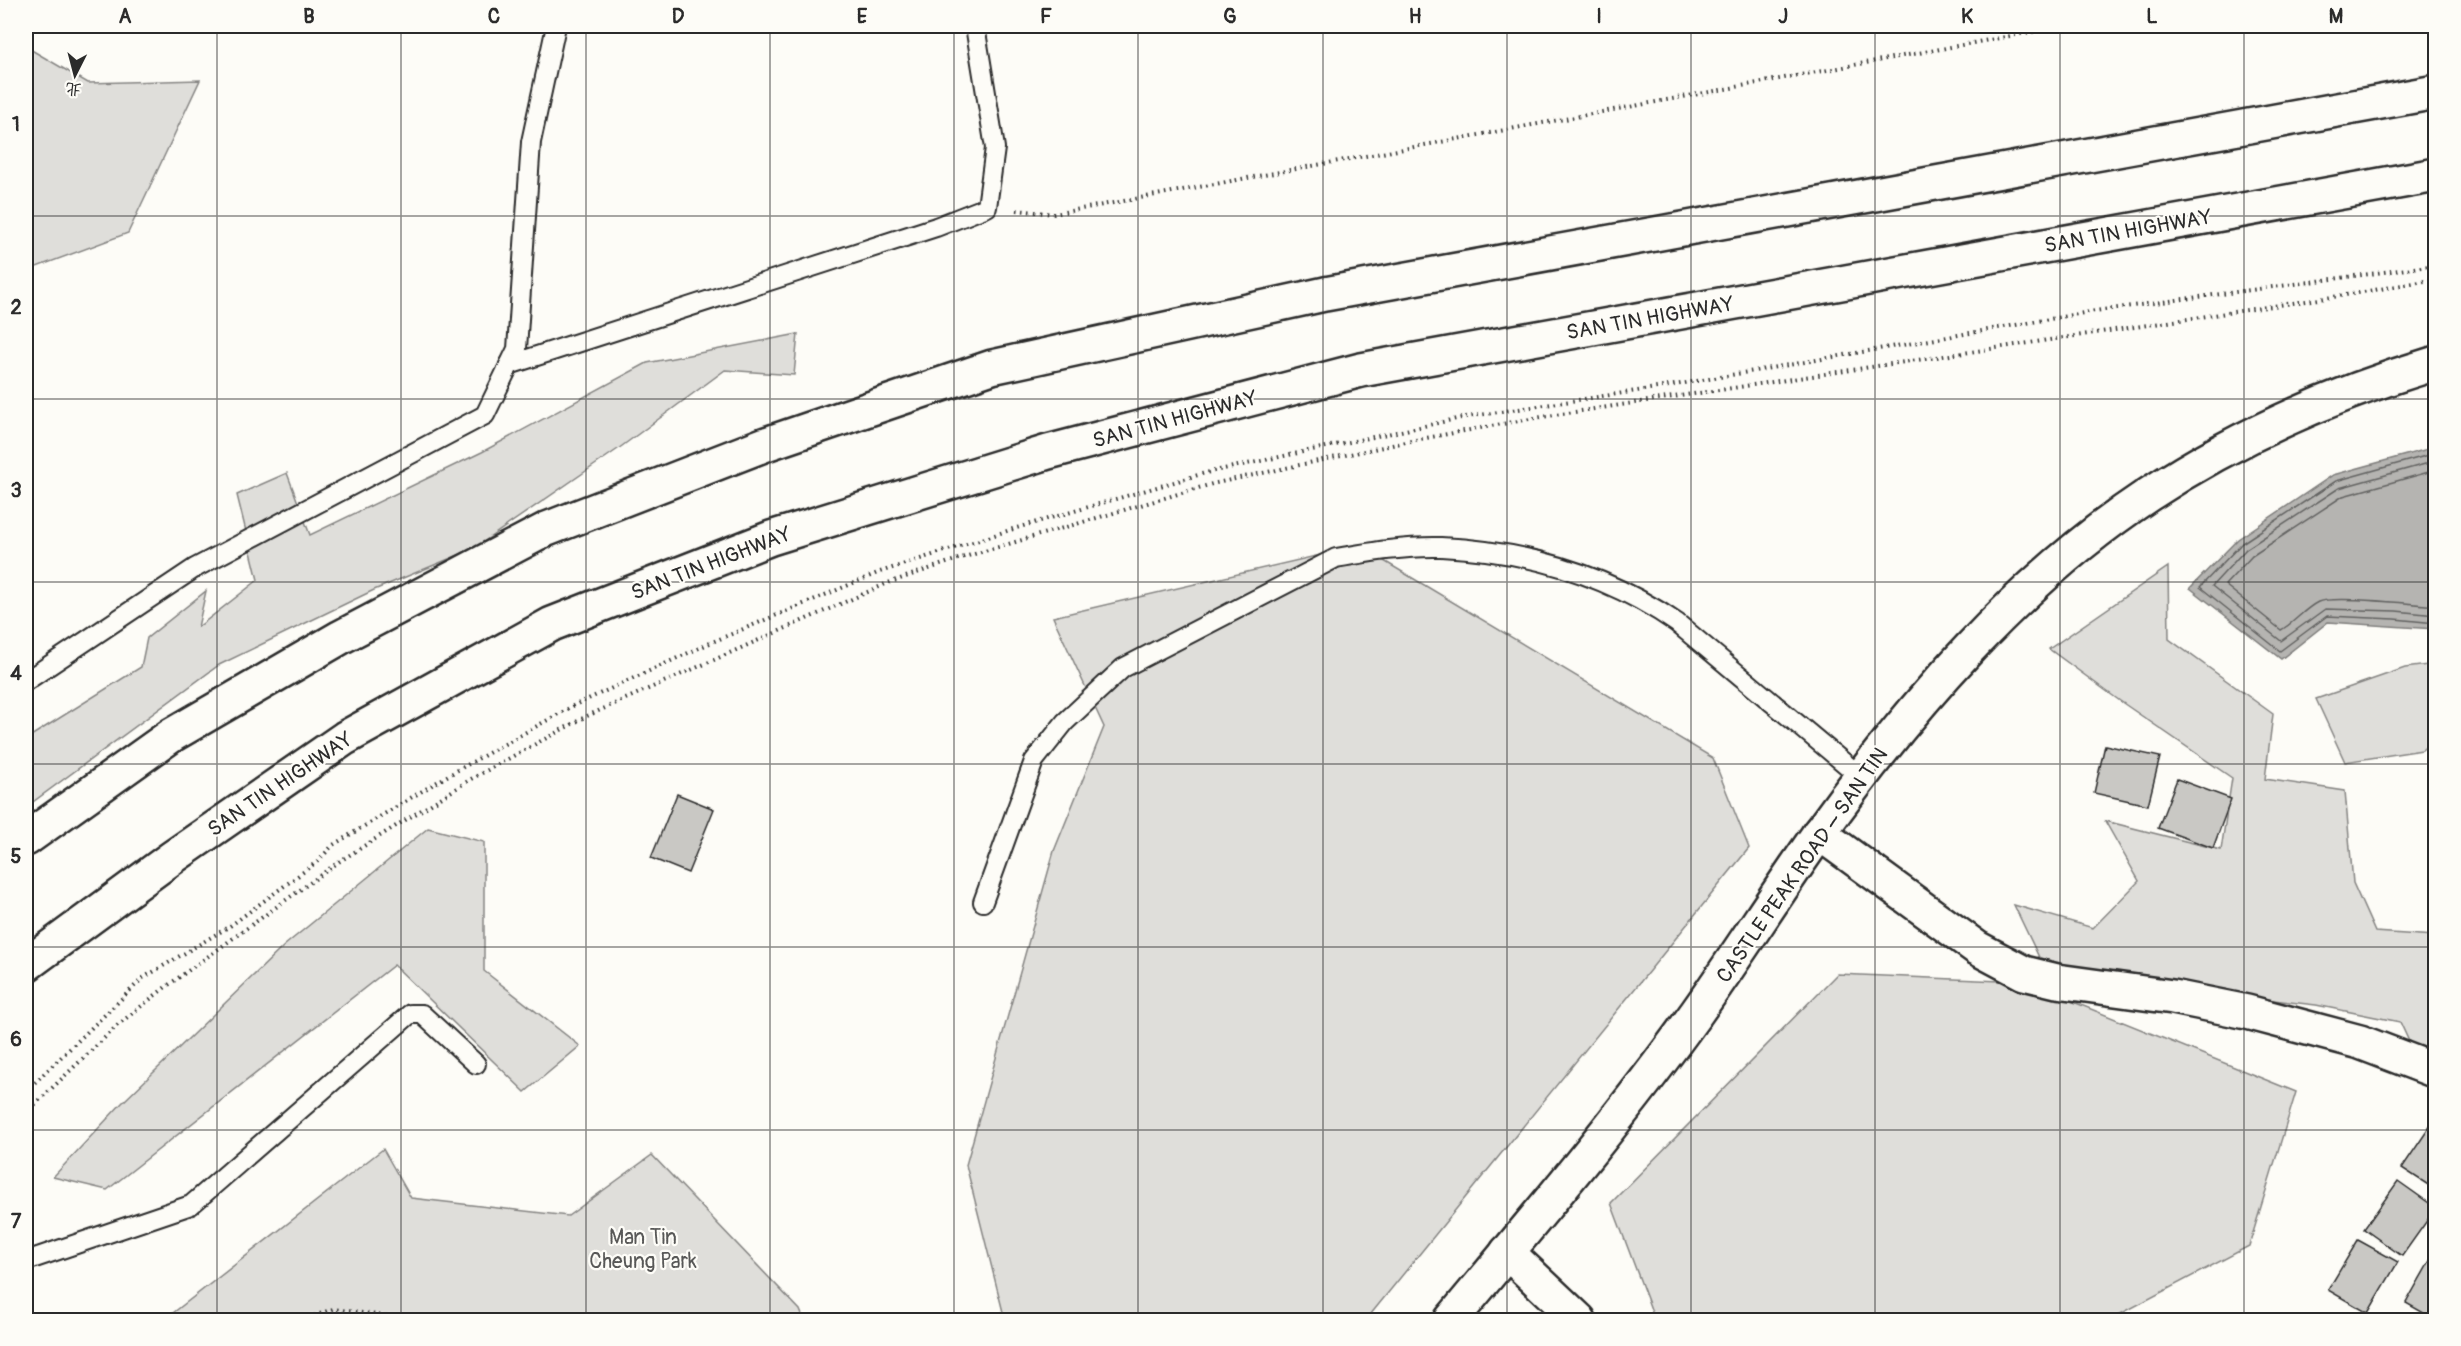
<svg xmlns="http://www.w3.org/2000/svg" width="2461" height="1346" font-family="Pangolin,'LXGW WenKai TC',sans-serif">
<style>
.green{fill:#dfdeda;stroke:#858482;stroke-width:1.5}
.water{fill:#b5b4b1;stroke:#7e7d7b;stroke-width:1.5}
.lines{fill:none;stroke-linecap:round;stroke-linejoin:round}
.shore{stroke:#626261;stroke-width:1.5}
.building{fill:#c9c8c4;stroke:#2b2b2b;stroke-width:1.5}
.service-casing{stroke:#2b2b2b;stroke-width:22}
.minor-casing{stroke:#2b2b2b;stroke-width:38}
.secondary-casing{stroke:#2b2b2b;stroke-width:38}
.motorway-casing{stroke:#2b2b2b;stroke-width:38}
.path{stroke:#2b2b2b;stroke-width:4;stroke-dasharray:1.5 4.5;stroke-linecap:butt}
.service{stroke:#fdfcf7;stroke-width:18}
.minor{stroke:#fdfcf7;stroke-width:33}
.secondary{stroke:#fdfcf7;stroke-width:33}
.motorway{stroke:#fdfcf7;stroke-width:33}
.grid{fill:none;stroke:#2b2b2b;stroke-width:1.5;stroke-opacity:0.55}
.labels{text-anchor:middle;stroke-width:4.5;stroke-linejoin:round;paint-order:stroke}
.street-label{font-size:21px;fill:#2b2b2b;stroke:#fdfcf7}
.park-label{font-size:21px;fill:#585857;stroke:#fdfcf7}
.neatline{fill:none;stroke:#2b2b2b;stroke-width:2}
.grid-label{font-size:20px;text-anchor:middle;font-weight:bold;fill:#2b2b2b}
</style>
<rect width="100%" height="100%" fill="#fdfcf7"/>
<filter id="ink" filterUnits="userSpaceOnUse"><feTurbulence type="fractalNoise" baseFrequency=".0167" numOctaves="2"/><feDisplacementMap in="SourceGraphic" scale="12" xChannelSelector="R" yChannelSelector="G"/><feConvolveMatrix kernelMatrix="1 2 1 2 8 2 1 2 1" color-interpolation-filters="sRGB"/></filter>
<g filter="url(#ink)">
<g class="green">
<path d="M28,48l60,35 112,-3 -72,153 -102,38v-222z"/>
<path d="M798,334l-4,41 -69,-5 -107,79 -145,100 -99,41 -155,75 -193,142v-68l115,-72 6,-29 59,-47 -8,36 60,-47 -21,-85 50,-22 23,62 172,-83 165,-89z"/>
<path d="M1359,546l354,212 36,90 -383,472h-361l-39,-155 88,-314 50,-124 -51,-110z"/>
<path d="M2168,567l1,72 104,75 -8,65 80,12 8,92 22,49 60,4v162l-35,-76 -84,-17 -269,-31 -33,-69 79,23 46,-47 -34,-60 116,29 11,-72 -112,-77 -71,-52z"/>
<path d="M2435,664v74l-13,12 -77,12 -29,-63 89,-31z"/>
<path d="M428,828l56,14v129l96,75 -55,46 -131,-127 -287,225 -54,-13 69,-74 163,-158z"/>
<path d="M1837,974l187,8 272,110 -47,154 -140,74h-454l-44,-117z"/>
<path d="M383,1149l28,49 157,18 84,-61 148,155 4,10h-640z"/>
</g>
<path class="water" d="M2435,447v182l-107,-7 -47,37 -91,-71 48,-49 95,-64z"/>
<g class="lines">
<g class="shore">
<path d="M2436,453l-100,28 -94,62 -42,44 80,64 47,-35 68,3 41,4"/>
<path d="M2436,461l-97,27 -93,61 -34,37 69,55 44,-32 71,2 40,4"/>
<path d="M2436,470l-93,26 -91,60 -27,29 56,45c13,-7 23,-21 37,-28 16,-7 96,2 118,4"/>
</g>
</g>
<g class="building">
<path d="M2105,745l55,12 -12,48 -54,-12z"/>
<path d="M2177,779l54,20 -18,49 -55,-20z"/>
<path d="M677,794l37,15 -26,64 -37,-15z"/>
<path d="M2435,1119h1v71l-34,-22z"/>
<path d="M2398,1181l38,27 -34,48 -38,-27z"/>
<path d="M2358,1240l40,22 -30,51 -40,-23z"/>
<path d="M2436,1250v70l-30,-17z"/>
</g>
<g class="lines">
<defs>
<g id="service">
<path d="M509,365l427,-138 51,-20 8,-59 -20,-122"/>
<path d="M26,681l169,-113 290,-153 32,-66 14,-207 25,-116"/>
<path d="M983,902l51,-141 31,-39 58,-54 213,-110c35,-6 70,-12 105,-11 85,4 167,28 236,76l184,154"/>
<path d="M26,1261l165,-56 219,-191h12l54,50"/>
</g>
<g id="minor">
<path d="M1819,833l158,115 47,25 33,8 116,16 74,15 113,30 76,29"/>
<path d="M1507,1252l72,68"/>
</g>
<path id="secondary" d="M1451,1320c84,-101 169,-201 246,-308 42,-59 81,-121 123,-180 91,-126 198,-251 328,-337 89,-59 185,-101 288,-132"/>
<g id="motorway">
<path d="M26,839l146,-104 169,-98 206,-108 219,-85 226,-77 333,-73 1111,-202"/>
<path d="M26,965l147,-108 172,-119 207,-114 219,-86 277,-86 313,-82 1075,-195"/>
</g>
</defs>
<use href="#service" class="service-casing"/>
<use href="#minor" class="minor-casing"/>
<use href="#secondary" class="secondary-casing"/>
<use href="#motorway" class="motorway-casing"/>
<g class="path">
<path d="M1017,210l37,4 1010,-188"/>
<path d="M26,1091l117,-113 87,-52 88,-65 15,-16 114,-69 126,-70 137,-63 170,-71 133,-43 192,-56 261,-56 197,-30 432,-76 341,-46"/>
<path d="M26,1113l94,-90 47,-37 173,-125 131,-82 116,-63 301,-133 73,-25 251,-74 203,-44 120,-22 817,-124 84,-15"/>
<path d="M303,1320l30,-11 74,10v1"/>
</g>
<use href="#service" class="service"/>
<use href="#minor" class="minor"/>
<use href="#secondary" class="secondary"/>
<use href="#motorway" class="motorway"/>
</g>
</g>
<path class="grid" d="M217,26v1294M401,26v1294M586,26v1294M770,26v1294M954,26v1294M1138,26v1294M1323,26v1294M1507,26v1294M1691,26v1294M1875,26v1294M2060,26v1294M2244,26v1294M26,216h2410M26,399h2410M26,582h2410M26,764h2410M26,947h2410M26,1130h2410"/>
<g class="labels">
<g class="street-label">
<text transform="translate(2128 231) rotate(-10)" y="7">SAN TIN HIGHWAY</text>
<text transform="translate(1650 318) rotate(-10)" y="7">SAN TIN HIGHWAY</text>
<text transform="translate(1175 419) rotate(-15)" y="7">SAN TIN HIGHWAY</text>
<text transform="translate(711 563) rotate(-21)" y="7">SAN TIN HIGHWAY</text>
<text transform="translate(280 784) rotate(-34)" y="7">SAN TIN HIGHWAY</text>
<text transform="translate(1802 865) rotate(-55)" y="7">CASTLE PEAK ROAD – SAN TIN</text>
</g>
<g class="park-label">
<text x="643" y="1244">Man Tin<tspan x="643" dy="24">Cheung Park</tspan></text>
</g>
</g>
<rect width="2461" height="1346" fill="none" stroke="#fdfcf7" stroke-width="66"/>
<g transform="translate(75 75) rotate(186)" stroke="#fdfcf7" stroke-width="4.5" paint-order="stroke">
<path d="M0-4.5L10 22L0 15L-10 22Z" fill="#2b2b2b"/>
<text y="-9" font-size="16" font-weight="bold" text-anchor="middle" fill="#2b2b2b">北</text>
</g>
<rect x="33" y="33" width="2395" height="1280" class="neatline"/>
<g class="grid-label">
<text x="125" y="23">A</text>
<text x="309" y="23">B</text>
<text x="494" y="23">C</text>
<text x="678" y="23">D</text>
<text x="862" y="23">E</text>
<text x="1046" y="23">F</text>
<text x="1230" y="23">G</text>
<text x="1415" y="23">H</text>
<text x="1599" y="23">I</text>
<text x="1783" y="23">J</text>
<text x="1967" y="23">K</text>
<text x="2152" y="23">L</text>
<text x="2336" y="23">M</text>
<text x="16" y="131">1</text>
<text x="16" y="314">2</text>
<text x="16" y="497">3</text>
<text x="16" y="680">4</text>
<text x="16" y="863">5</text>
<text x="16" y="1046">6</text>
<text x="16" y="1228">7</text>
</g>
</svg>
